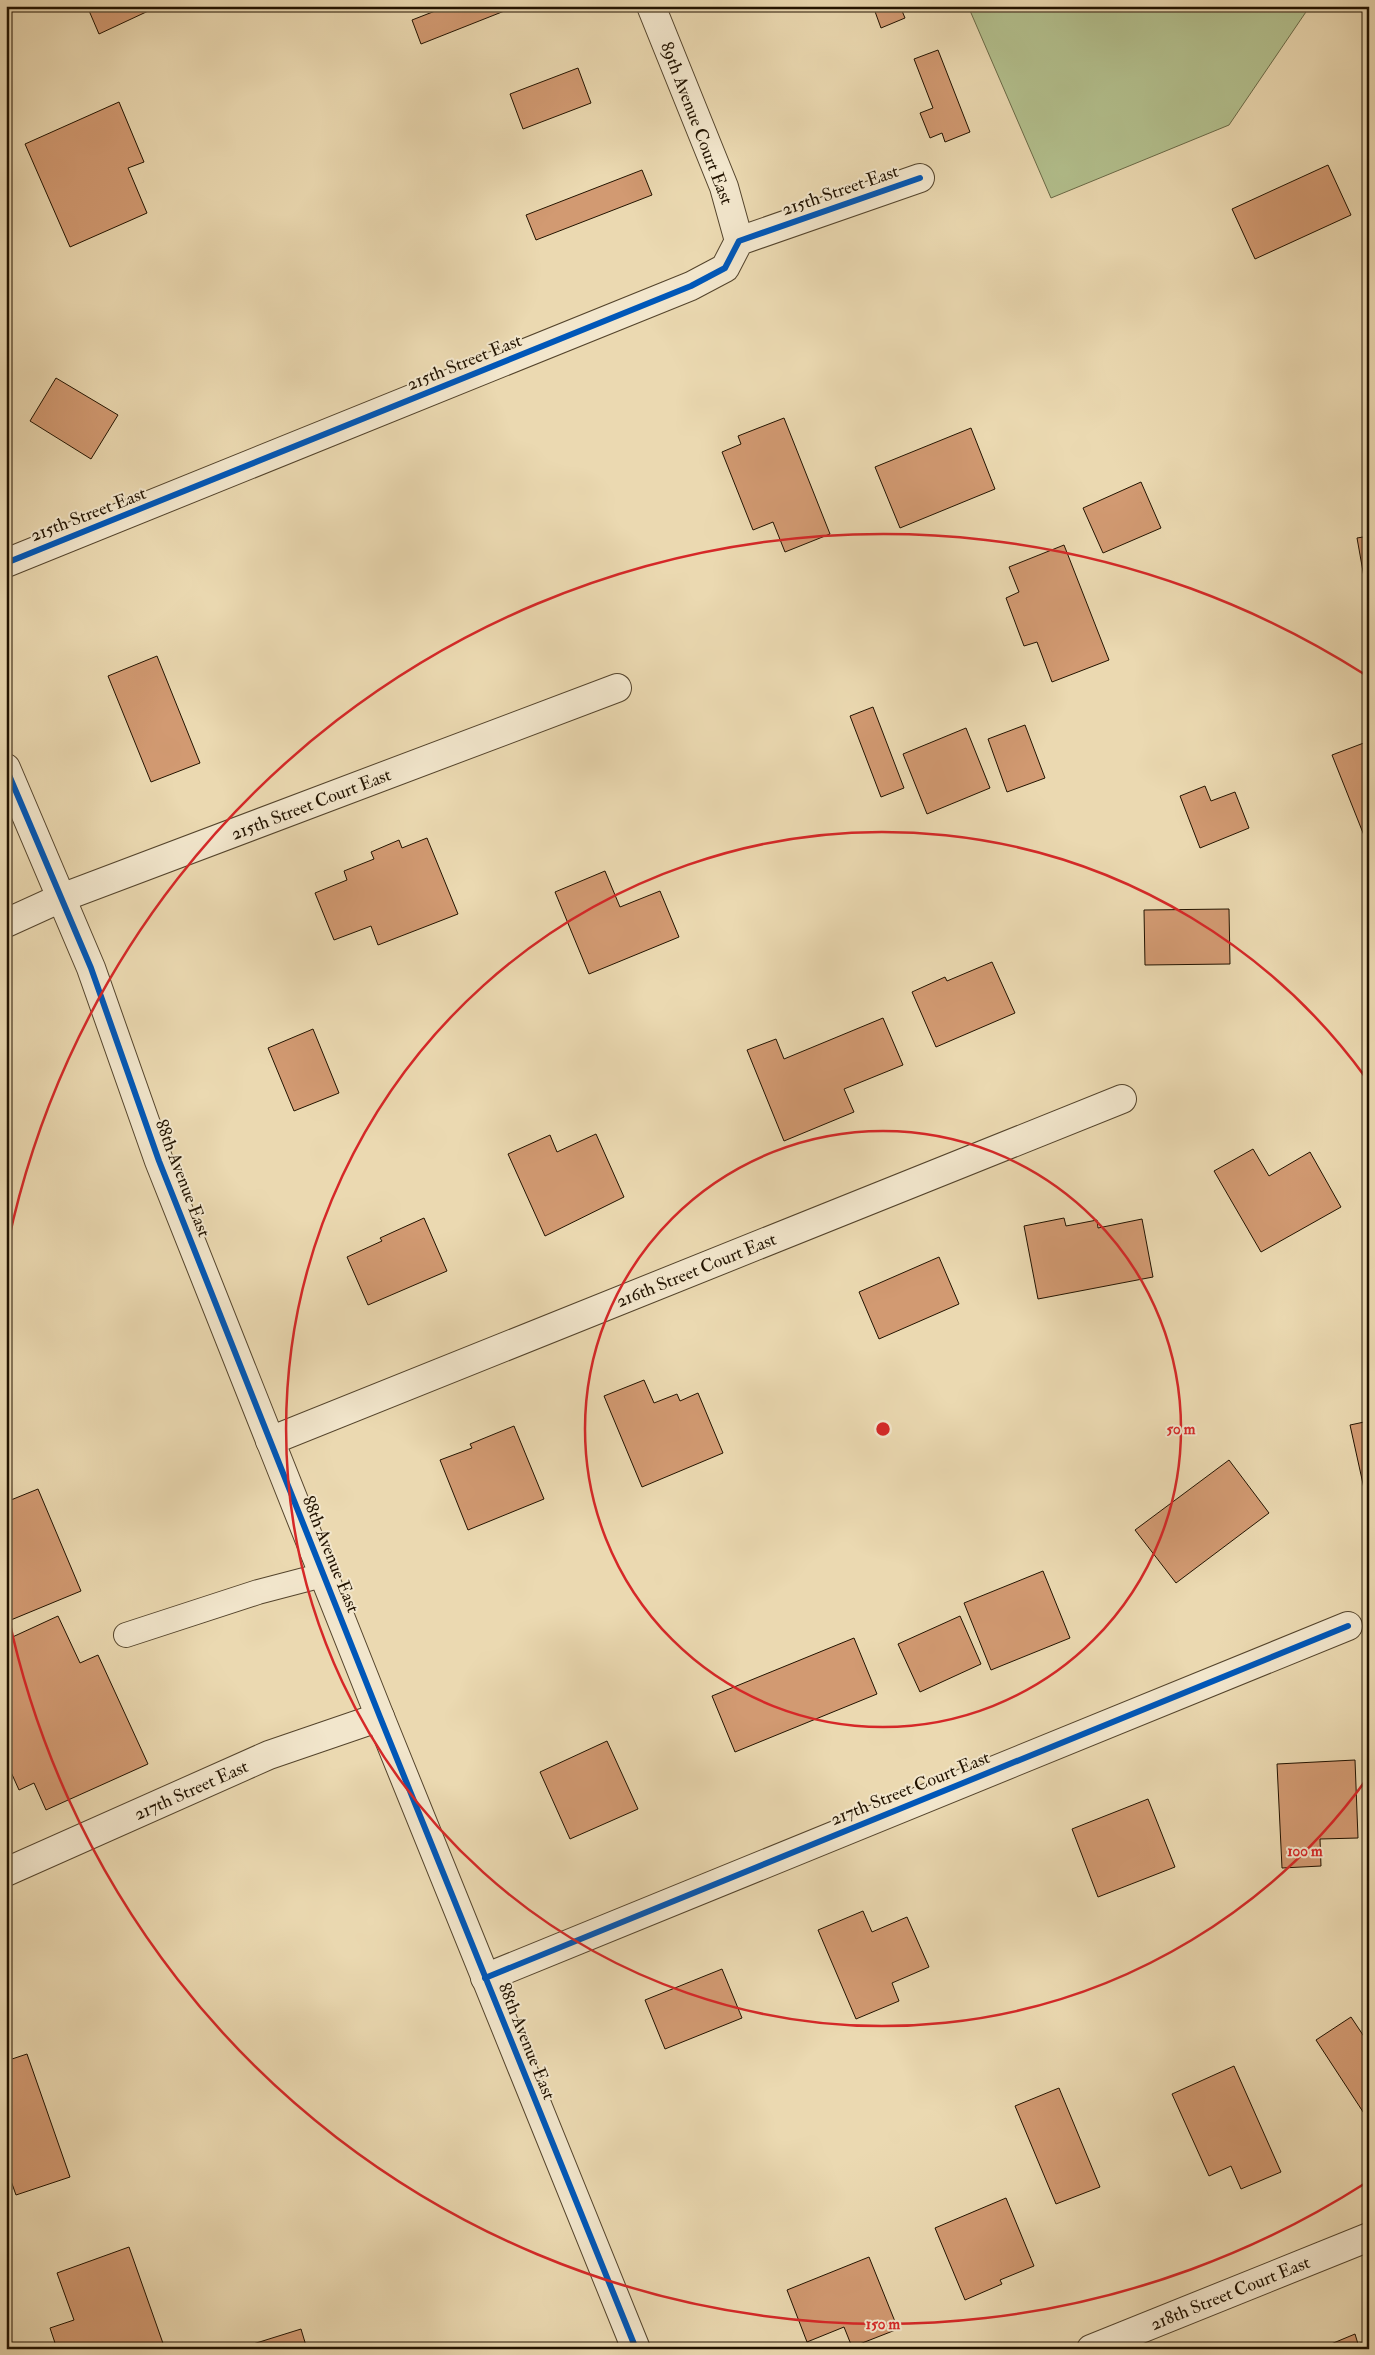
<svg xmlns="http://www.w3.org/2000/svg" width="1375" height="2355" font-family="'IM FELL Double Pica',serif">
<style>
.green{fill:#b3c08e;stroke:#6a6a47}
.building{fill:#d29a72;stroke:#221300}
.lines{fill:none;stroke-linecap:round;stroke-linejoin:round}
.lane-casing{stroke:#54442c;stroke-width:26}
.street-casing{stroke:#54442c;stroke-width:30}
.lane{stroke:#f2e6cc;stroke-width:24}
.street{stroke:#f2e6cc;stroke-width:28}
.cycleway-casing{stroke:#f2e6cc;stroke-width:9}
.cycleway{stroke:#0057b8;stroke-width:6}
.ring{fill:none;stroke:#d62828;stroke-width:2.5}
.labels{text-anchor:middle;stroke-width:4;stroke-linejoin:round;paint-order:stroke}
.street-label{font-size:18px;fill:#221300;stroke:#f2e6cc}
.centre{fill:#d62828;stroke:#f2e6cc;stroke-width:2.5}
.ring-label{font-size:15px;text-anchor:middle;font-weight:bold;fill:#d62828;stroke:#f2e6cc;stroke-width:4;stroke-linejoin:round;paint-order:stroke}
</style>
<rect width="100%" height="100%" fill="#ebd9b1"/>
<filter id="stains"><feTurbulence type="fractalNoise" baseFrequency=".004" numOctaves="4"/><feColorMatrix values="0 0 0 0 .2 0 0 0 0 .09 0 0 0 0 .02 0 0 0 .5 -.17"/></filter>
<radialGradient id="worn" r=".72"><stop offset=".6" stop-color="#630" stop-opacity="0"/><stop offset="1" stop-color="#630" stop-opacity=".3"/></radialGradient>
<path class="green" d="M968,6h342l-81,119 -178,73z"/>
<g class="building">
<path d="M87,6h72l-60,28z"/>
<path d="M448,6h69l-96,38 -9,-24z"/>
<path d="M873,6h27l5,12 -24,10z"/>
<path d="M938,50l32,82 -25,10 -3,-9 -12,5 -10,-25 13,-5 -19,-49z"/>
<path d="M578,68l13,35 -68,26 -13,-35z"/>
<path d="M119,102l25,60 -16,6 19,45 -77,34 -45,-103z"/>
<path d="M1328,165l23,50 -96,44 -23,-50z"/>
<path d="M642,170l10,25 -116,45 -10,-25z"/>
<path d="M56,378l62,37 -27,44 -61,-38z"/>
<path d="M784,418l46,116 -45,18 -12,-30 -20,8 -31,-78 19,-8 -3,-8z"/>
<path d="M971,428l24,61 -95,39 -25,-61z"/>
<path d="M1141,482l20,46 -58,25 -20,-45z"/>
<path d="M1369,536v69l-12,-67z"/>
<path d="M1064,545l45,115 -57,22 -15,-40 -13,4 -18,-48 13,-6 -10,-25z"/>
<path d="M157,656l43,107 -49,19 -43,-106z"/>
<path d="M873,707l31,81 -23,9 -31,-81z"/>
<path d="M1025,725l20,53 -38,14 -19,-53z"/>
<path d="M966,728l24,60 -63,26 -24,-60z"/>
<path d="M1369,741v107l-37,-93z"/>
<path d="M1205,786l6,15 24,-9 14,36 -49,20 -20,-52z"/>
<path d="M427,838l31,76 -80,31 -7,-19 -37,14 -19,-47 32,-13 -3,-9 30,-12 -3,-7 28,-12 3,8z"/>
<path d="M605,871l15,36 40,-16 19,46 -90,37 -34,-82z"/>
<path d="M1229,909l1,55 -85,1 -1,-55z"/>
<path d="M992,962l23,51 -79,34 -24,-55 33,-15 2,4z"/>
<path d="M883,1018l20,47 -59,24 10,23 -70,29 -37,-91 29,-11 8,20z"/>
<path d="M313,1029l26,64 -45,18 -26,-63z"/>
<path d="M596,1134l28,63 -79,39 -37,-82 42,-19 7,17z"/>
<path d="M1253,1149l16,27 41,-24 31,55 -80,45 -47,-81z"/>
<path d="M424,1218l23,53 -79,34 -21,-48 35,-16 -2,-3z"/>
<path d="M1064,1218l2,8 31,-6 1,8 44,-9 11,58 -115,22 -14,-73z"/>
<path d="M939,1257l20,47 -80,35 -20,-47z"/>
<path d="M644,1380l10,23 23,-9 3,7 18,-8 25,60 -81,34 -38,-91z"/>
<path d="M1369,1421v71l-4,1 -15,-68z"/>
<path d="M514,1426l30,73 -76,31 -28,-70 32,-12 -2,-4z"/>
<path d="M1229,1460l40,53 -93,70 -41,-53z"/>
<path d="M38,1489l43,102 -75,31v-120z"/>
<path d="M1043,1571l27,67 -79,32 -27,-67z"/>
<path d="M58,1616l22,47 18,-8 50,109 -102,46 -12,-27 -15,7 -13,-29v-121z"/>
<path d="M960,1616l21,48 -61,28 -22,-48z"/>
<path d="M854,1638l23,56 -142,58 -23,-56z"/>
<path d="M607,1741l31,68 -68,30 -30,-67z"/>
<path d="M1355,1760l3,78 -38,1 1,27 -39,2 -5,-104z"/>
<path d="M1148,1799l27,68 -77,30 -26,-68z"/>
<path d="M863,1911l9,21 35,-15 22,50 -37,16 7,18 -43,18 -38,-89z"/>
<path d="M722,1969l20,49 -77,31 -20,-49z"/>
<path d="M1351,2017l18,27v77l-53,-81z"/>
<path d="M27,2054l43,123 -54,18 -10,-28v-106z"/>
<path d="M1234,2066l47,106 -40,17 -10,-23 -22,10 -37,-82z"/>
<path d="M1059,2088l41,99 -44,17 -41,-98z"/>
<path d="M1006,2198l28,68 -34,14 2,4 -37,16 -30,-72z"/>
<path d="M129,2247l36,102h-81l-1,-4 -11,4h-15l-7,-21 24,-8 -17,-47z"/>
<path d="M869,2257l29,72 -46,18 -8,-20 -37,15 -20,-52z"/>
<path d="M301,2329l6,20h-70z"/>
<path d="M1355,2334l3,10 11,-4v9h-50z"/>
</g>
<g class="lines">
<defs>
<path id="lane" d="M126,1635l132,-43 65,-17"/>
<g id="street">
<path d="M651,6l73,181 15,54"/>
<path d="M6,563l685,-277 34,-18 14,-27 181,-63"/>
<path d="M6,768l85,200 68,193 221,556 256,632"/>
<path d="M6,923l55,-25 556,-210"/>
<path d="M270,1441l852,-342"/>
<path d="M6,1872l263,-117 111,-38"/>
<path d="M485,1978l863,-352"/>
<path d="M1091,2349l278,-112"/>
</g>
</defs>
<use href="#lane" class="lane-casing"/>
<use href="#street" class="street-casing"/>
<use href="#lane" class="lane"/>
<use href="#street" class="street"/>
<defs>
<g id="cycleway">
<path d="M6,563l685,-277 34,-18 14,-27 181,-63"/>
<path d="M6,768l85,200 68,193 221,556 256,632"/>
<path d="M485,1978l863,-352"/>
</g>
</defs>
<use href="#cycleway" class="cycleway-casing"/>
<use href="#cycleway" class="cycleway"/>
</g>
<g class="ring">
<circle cx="883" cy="1429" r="298"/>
<path d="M1366 1780A597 597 0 1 1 1366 1078"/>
<path d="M1364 2184A895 895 0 0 1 8 1615M8 1243A895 895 0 0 1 1364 674"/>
</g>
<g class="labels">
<g class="street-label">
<text transform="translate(697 123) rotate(69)" y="6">89th Avenue Court East</text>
<text transform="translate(840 190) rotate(-19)" y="6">215th Street East</text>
<text transform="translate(464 362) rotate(-22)" y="6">215th Street East</text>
<text transform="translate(88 514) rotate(-21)" y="6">215th Street East</text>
<text transform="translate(311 804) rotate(-21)" y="6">215th Street Court East</text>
<text transform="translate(183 1178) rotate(69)" y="6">88th Avenue East</text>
<text transform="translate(696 1270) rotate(-22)" y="6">216th Street Court East</text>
<text transform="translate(331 1554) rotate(68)" y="6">88th Avenue East</text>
<text transform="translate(910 1788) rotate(-22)" y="6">217th Street Court East</text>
<text transform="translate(191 1790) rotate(-24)" y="6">217th Street East</text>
<text transform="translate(527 2041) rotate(68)" y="6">88th Avenue East</text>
<text transform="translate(1230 2293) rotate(-22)" y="6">218th Street Court East</text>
</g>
</g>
<circle cx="883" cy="1429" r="8" class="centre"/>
<g class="ring-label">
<text x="1181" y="1434">50 m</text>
<text x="1305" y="1856">100 m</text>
<text x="883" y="2329">150 m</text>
</g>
<rect width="1375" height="2355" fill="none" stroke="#ebd9b1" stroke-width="25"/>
<rect x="8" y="8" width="1360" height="2340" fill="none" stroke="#221300" stroke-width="2.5"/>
<rect x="12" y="12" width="1350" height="2330" fill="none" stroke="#221300"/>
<rect width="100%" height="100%" filter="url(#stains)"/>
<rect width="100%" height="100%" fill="url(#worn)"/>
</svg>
